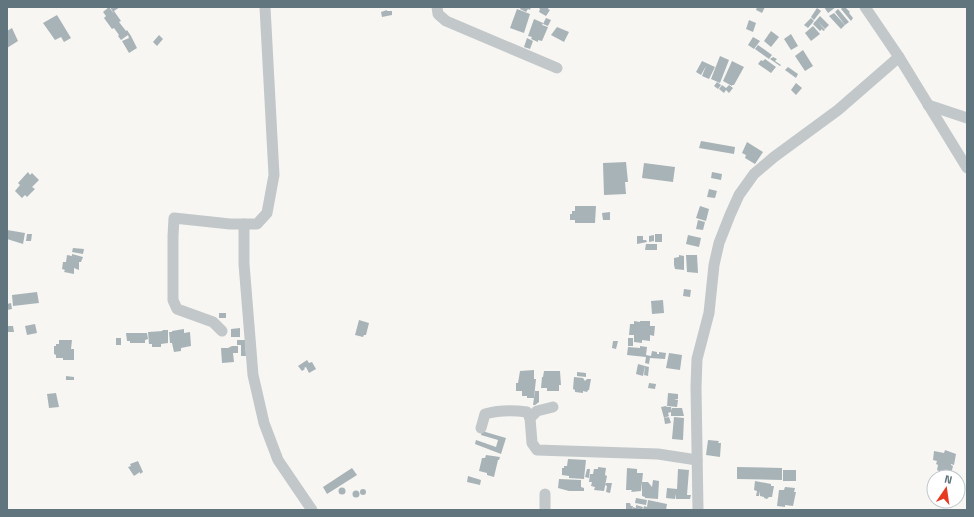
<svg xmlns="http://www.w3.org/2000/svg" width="974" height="517" font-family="'Titillium Web',sans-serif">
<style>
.building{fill:#a8b3b7}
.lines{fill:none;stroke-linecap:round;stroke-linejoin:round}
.minor{stroke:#c2c7c9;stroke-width:11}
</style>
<rect width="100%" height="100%" fill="#f7f6f3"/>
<g class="building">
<path d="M109,7l5,7 -4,-7h10l-6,4 7,10 -2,1 7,9 1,-1 4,6 6,12 -8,5 -7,-12 7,-3 -1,-3 -7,5 -3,-4 1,-1 -5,-7 -2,1 -8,-11 2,-2 -3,-4z"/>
<path d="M521,7h10l-1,3 -2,-1 -2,3 -6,-3z"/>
<path d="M538,7h11l-1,2 2,1 -4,6 -7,-4 1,-3z"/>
<path d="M757,7h8l-3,6 -6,-3z"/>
<path d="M824,7h12l-8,6z"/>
<path d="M843,7h2l5,5 -1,1 4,5 -2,3 -10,-12z"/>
<path d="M817,8l4,3 -7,9 -3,-3z"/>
<path d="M517,9l13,5 -6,19 -14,-5z"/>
<path d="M838,9l11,13 -4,3 -10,-13z"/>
<path d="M387,10v1h5v4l-10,2 -1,-5z"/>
<path d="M834,13l11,12 -4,4 -12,-13z"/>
<path d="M57,15l14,23 -7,4 -3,-5 -6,3 -12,-17z"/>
<path d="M820,16l9,9 -4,4 -7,-7 7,8 -2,1 -1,-2 -2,2 -7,-7z"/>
<path d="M546,18l5,2 -3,6 -5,-2z"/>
<path d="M811,18l3,3 -6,7 -4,-3z"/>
<path d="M534,19l9,4 -1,2 6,2 -6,14 -4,-1v2l-7,-3 1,-2 -4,-1z"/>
<path d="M749,20l7,3 -3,9 -7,-3z"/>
<path d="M813,26l7,8 -9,7 -6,-8z"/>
<path d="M557,27l12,5 -5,10 -13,-7z"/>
<path d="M12,28l6,13 -11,7v-17z"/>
<path d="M771,31l8,6 -8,10 -7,-6z"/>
<path d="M791,34l7,12 -7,4 -7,-11z"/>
<path d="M159,35l4,4 -6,7 -4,-4z"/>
<path d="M753,37l7,4 -6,8 -6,-4z"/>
<path d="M527,38l6,3 -3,8 -6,-2z"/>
<path d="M758,45l14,10 -3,4 -14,-10z"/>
<path d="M803,50l10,16 -8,5 -10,-15z"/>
<path d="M720,56l9,4 -9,23 -9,-4z"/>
<path d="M773,57l4,2 -2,2 6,4 -1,1 -10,-7z"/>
<path d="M765,59l11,8 -5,6 -13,-9 3,-4 2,1z"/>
<path d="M702,61l13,6 -6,12 -7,-3 4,-10 -5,9 -5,-3z"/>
<path d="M732,61l12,6 -10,18h-2v1l-9,-5z"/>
<path d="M788,67l10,7 -2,4 -11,-8z"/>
<path d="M717,82l4,3 -3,4 -4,-3z"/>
<path d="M796,83l6,5 -6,7 -5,-5z"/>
<path d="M722,85l4,3 3,-3 4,3 -4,5 -3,-3 -2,3 -5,-4z"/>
<path d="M701,141l34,6 -1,7 -35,-6z"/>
<path d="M747,142l16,10 -8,12 -10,-6 1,-3 -4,-2z"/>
<path d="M626,162l2,20h-3l1,12 -22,1 -1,-32z"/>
<path d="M644,163l31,4 -2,15 -31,-4z"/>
<path d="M28,172l2,3 2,-2 7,7 -7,7 3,2 -8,8 -2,-2 -3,3 -7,-7 5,-6 -2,-2z"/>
<path d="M712,172l10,2 -1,6 -10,-2z"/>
<path d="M709,189l8,2 -2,7 -8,-1z"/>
<path d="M575,206h21l-1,17h-20v-3h-5v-6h2v-3h3z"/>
<path d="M700,206l9,3 -3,12 -10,-3z"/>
<path d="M610,212v8h-7l-1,-7z"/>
<path d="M698,220l7,2 -2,8 -7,-1z"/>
<path d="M7,230l18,3 -2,11 -16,-5z"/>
<path d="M27,234h5l-1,7h-5z"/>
<rect x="655" y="234" width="7" height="8"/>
<path d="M654,235v6l-5,1v-6z"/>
<path d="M688,235l13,3 -2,9 -13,-3z"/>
<path d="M637,236h6v4h3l1,2 -10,2z"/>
<path d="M646,244h11v6h-12z"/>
<path d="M73,248l11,1 -1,5 -11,-2z"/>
<path d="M72,254l11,3 -2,5h-2v8l-5,-2v6l-10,-2 1,-2 -3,-1 1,-7h3l1,-7 5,1z"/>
<path d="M679,255l5,1v14l-9,-1 -1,-4v-7l5,-1z"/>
<path d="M686,255h11l1,18 -11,-1z"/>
<path d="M684,289l7,1 -1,7 -7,-1z"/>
<path d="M37,292l2,11 -26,3 -1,-11z"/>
<path d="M663,300l1,13 -12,1 -1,-13z"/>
<path d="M11,303l1,6 -5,1v-6z"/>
<rect x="219" y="313" width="7" height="5"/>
<path d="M359,320l10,3 -3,12h-2l-1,2 -8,-2z"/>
<path d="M634,321l6,1v-1h10v5h5l-1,10 -4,-1v6l-8,-1v3l-8,-1v-7h-5l1,-11h4z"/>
<path d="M35,324l2,9 -10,2 -2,-9z"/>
<path d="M7,326h6l1,6h-7z"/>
<path d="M240,328v9h-9v-8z"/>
<path d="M184,329v4l6,-1 1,14 -10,2v3l-7,1 -2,-9h-2l-1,-11h3v-1z"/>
<path d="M162,330h6v13l-7,1v3h-9v-3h-3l-1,-12 15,-1z"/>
<path d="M126,333h21l1,6 -3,1v3h-15v-2h-3z"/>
<rect x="116" y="338" width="5" height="7"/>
<rect x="628" y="338" width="5" height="8"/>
<path d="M59,340h13l-1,9h3v11h-11v-2h-7v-3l-2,-1v-8h2v-2h3z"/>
<path d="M237,340h8l1,16h-5v-11h-4z"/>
<path d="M613,341h5l-2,8 -4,-1z"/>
<path d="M232,346h6v7h-5l1,9 -12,1 -1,-15h7z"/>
<path d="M640,346l7,1 -1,8 5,1 1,-5 5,1v2h2v-2l7,1 -1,6 -15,-1 -1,6 -4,-1 1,-6 -19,-2 1,-8 12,1z"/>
<path d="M669,353l13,2 -2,15 -14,-2z"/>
<path d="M307,360l2,3 3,-1 4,7 -7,4 -3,-6 -2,1 1,1 -3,2 -4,-5z"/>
<path d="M638,364l7,2 -2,10 -7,-2z"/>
<path d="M645,366l4,1 -1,9 -4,-1z"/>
<path d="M534,370v9h2l-2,19h-7v-2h-5v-5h-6v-8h2l2,-12z"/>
<path d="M544,371h16l1,14h-2v6h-12v-3h-6l1,-11h1z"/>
<path d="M577,372l9,1v4l-9,-1z"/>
<path d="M66,376l8,1v3h-8z"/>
<path d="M574,377l9,1 2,3 2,-2h4l-2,11h-1l-1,2 -4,-1v2l-8,-1v-2l-2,-1z"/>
<path d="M649,383l7,1 -1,5 -7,-1z"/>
<path d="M535,391h4v11l-4,3h-2z"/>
<path d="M56,393l3,14 -10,1 -2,-14z"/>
<path d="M668,393l10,1v5l-4,1h4l-1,7 -10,-1z"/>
<path d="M666,406l1,1h4l1,4h-3h3v-3h10l2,8h-13v-4l-3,1 1,3 -5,2 -3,-11z"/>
<path d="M669,417l2,6 -6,1 -1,-6z"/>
<path d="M674,417l10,1 -1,22 -11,-1z"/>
<path d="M482,431l24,7 -5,16 -26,-10 1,-4 20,7 2,-7 -17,-5z"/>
<path d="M708,440l11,1 -1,2h3l-1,14 -14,-2z"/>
<path d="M945,450l11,4 -2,11 -3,-1v1l2,1 -2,8 -6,-3v2l-6,-1v-1l-2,-1 1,-5 -2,-1 1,-3 -4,-1 1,-9 10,2z"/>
<path d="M486,455l14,2 -1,3h-1l-4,17 -7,-2v-2l-8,-2 3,-13h3z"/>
<path d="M568,459l18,1 -2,19 -15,-1v-2l-7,-1v-7h2v-2h3z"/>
<path d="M138,461l5,11 -3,2v-2l-6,4 -6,-9 3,-1 -1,-2z"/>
<path d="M598,467l8,1 -1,7 2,1 -3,15 -10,-1 1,-3 -4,-1 1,-4h-3l1,-8h3l1,-5h4z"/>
<path d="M737,467l45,1v12l-45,-1z"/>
<path d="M352,468l5,7 -30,19 -4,-7z"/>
<path d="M627,468l10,1v4h6l-2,18 -10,1 1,-2h-6z"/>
<path d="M587,469h3l-1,9 -4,-1z"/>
<path d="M678,469l11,1 -2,25h4l-1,4h-14v-5l-1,5 -9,-1 1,-10 10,1z"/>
<rect x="783" y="470" width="13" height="11"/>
<path d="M468,476l13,4 -1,5 -13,-3z"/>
<path d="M559,479l22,1v7l3,1v3h-15l-11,-3z"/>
<path d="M653,480l6,1 -1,18 -13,-1v-1l-3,-1v-14h6l4,5z"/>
<path d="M755,481l16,3v2h3l-2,11h-3l-2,2 -3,-1v-1l-4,-1v-5l-1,5h-3l1,-5 -3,-1z"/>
<path d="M606,483h6l-2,10 -4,-1 1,-6 -2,-1z"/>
<path d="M785,487l10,1 -1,4h2l-3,14 -8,-1v2l-8,-1 2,-16h5z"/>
<circle cx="342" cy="491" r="3.5"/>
<circle cx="363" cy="492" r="3"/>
<circle cx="356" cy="494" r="3.5"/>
<path d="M636,498l11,2 -1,5 -11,-2z"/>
<path d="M648,500l19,4 -1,6h-23l1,-4 3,1z"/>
<path d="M626,503h4l1,3h2l-1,4h-6z"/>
<path d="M636,505l7,2 -1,3 -5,-2 4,2h-9l1,-3 3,1z"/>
</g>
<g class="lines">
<g class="minor">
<path d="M437,7l1,7 8,7 111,47"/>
<path d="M865,7l34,50 68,111"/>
<path d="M928,105l39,13"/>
<path d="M244,224v40l9,111 11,48 14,37 34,50"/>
<path d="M222,331l-9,-9 -36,-13 -4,-9v-64l1,-18 56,6h27l10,-11 7,-38 -9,-168"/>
<path d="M553,407l-16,4 -7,7 2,25 5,7 121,4 39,6"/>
<path d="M481,428l4,-14c14,-4 28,-4 42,-2l3,6"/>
<path d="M545,494v16"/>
<path d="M698,510l-2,-123 1,-28 12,-46 5,-48 5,-22 11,-28 9,-20 15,-21 20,-17 64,-47 61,-53"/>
</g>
</g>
<rect width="974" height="517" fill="none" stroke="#61757f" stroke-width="16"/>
<g transform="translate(946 489) rotate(13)"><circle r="19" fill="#ffffff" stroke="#c0c8cc"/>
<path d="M0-3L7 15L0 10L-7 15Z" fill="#e73a22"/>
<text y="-6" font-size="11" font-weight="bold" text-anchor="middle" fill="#61757f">N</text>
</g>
</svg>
